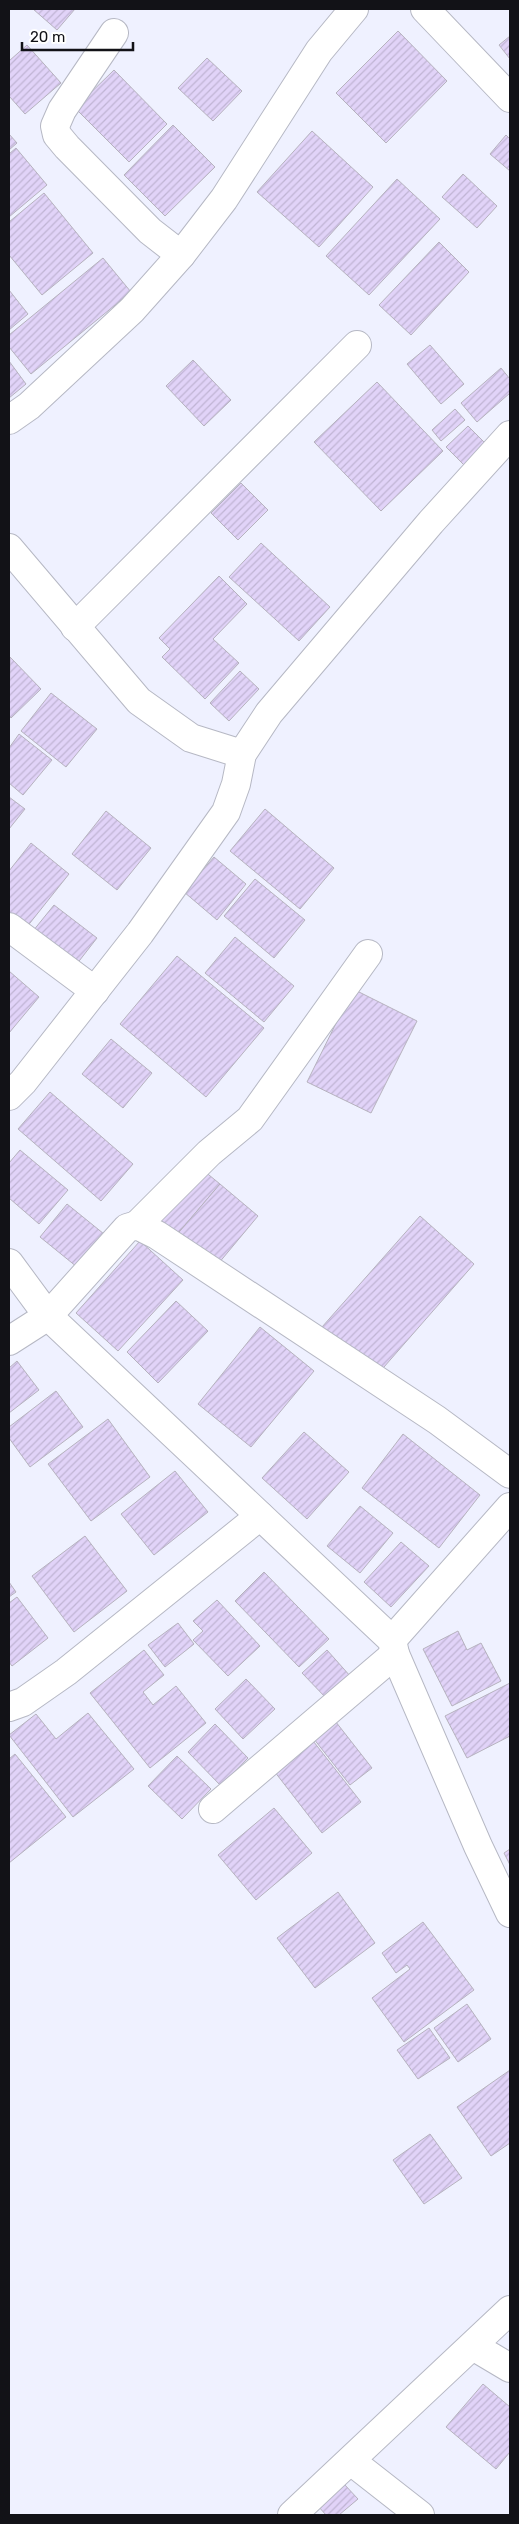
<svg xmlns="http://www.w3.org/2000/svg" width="519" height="2524" font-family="Rubik,sans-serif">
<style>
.building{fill:url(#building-hatch);stroke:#b6b2be}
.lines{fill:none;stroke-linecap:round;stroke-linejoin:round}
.street-casing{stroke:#b6b8c4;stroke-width:30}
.street{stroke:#fff;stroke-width:28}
</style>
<defs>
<pattern id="building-hatch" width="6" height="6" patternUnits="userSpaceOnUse" patternTransform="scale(1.25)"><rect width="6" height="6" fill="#e1d3f8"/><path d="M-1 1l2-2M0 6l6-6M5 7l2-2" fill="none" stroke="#c0b4d4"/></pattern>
</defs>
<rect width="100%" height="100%" fill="#eff1ff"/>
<g class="building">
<path d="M33,9h42l-18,21z"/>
<path d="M398,31l49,50 -61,62 -50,-50z"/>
<path d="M510,36v23l-11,-14z"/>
<path d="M27,45l34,38 -36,31 -16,-18v-35z"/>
<path d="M207,58l35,33 -29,30 -35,-33z"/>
<path d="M114,70l53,54 -38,38 -54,-54z"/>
<path d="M173,125l42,42 -50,49 -41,-41z"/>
<path d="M312,131l61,56 -54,60 -62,-55z"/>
<path d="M9,134l8,9 -8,7z"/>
<path d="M506,135l4,4v32l-20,-17z"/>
<path d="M16,148l31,37 -38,32v-63z"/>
<path d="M463,174l34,32 -20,22 -35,-31z"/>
<path d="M397,179l43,40 -71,76 -43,-39z"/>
<path d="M44,193l49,60 -51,42 -33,-40v-33z"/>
<path d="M439,242l30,30 -58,63 -32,-30z"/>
<path d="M103,258l28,34 -100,82 -22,-27v-12z"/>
<path d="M9,290l19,24 -19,16z"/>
<path d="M430,345l34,39 -23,20 -34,-40z"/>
<path d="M193,360l38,40 -27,26 -38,-40z"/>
<path d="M9,361l17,23 -17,14z"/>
<path d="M501,368l9,11v14l-33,29 -16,-19z"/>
<path d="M377,382l66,69 -62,60 -67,-69z"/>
<path d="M455,409l10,11 -24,21 -9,-11z"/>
<path d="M468,426l19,19 -22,21 -19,-19z"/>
<path d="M241,483l27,27 -30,30 -27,-27z"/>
<path d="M261,543l69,64 -31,34 -70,-64z"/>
<path d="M219,576l28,28 -34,35 26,24 -34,36 -43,-42 8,-8 -11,-11z"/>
<path d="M10,657l31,32 -30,29 -2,-3z"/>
<path d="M240,671l19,18 -30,32 -19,-18z"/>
<path d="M51,693l46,36 -31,38 -45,-36z"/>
<path d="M19,734l33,26 -29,35 -14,-12v-35z"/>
<path d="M9,797l16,12 -16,20z"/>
<path d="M265,809l69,59 -34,41 -70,-58z"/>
<path d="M106,811l45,37 -34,42 -45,-36z"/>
<path d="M31,843l38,31 -47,59 -13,-10v-52z"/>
<path d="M214,857l32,27 -29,36 -33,-28z"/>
<path d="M255,879l50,41 -31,38 -50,-42z"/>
<path d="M54,905l43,33 -21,27 -43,-34z"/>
<path d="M235,937l59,49 -30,36 -59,-49z"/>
<path d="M177,956l87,72 -58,69 -86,-73z"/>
<path d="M9,971l30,26 -30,36z"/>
<path d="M353,989l64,32 -46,92 -64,-31z"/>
<path d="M111,1039l41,34 -29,35 -41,-34z"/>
<path d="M50,1092l83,72 -32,37 -83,-72z"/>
<path d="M20,1150l48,40 -29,34 -30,-26v-35z"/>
<path d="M198,1166l22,18 -46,54 -21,-18z"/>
<path d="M220,1184l38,32 -45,54 -39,-32z"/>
<path d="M67,1204l37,30 -27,33 -37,-30z"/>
<path d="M420,1216l54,48 -97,111 -55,-48z"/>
<path d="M140,1241l43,39 -65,71 -42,-38z"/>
<path d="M176,1301l32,30 -50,52 -31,-31z"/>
<path d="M260,1327l54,44 -63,76 -53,-43z"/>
<path d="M17,1361l22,29 -30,23v-45z"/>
<path d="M56,1391l27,36 -53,40 -21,-29v-11z"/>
<path d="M108,1419l42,58 -59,44 -43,-57z"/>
<path d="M304,1432l45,40 -42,47 -45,-41z"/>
<path d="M403,1434l77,61 -41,53 -77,-60z"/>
<path d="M175,1471l33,41 -54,43 -33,-41z"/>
<path d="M360,1506l33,27 -33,40 -33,-27z"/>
<path d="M85,1536l42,55 -53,41 -42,-56z"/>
<path d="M401,1542l28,24 -38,41 -27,-25z"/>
<path d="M264,1572l65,67 -30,28 -64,-66z"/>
<path d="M9,1582l7,10 -7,5z"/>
<path d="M17,1597l31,41 -36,28 -3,-4v-59z"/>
<path d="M217,1600l43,46 -32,30 -35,-36 10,-9 -10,-10z"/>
<path d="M178,1623l16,21 -29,23 -17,-22z"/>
<path d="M458,1631l9,19 14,-7 20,38 -49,25 -29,-57z"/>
<path d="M144,1650l20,25 -21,17 10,13 23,-19 30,37 -56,45 -60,-75z"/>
<path d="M327,1650l24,27 -24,22 -25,-26z"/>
<path d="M246,1679l29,30 -32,30 -28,-30z"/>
<path d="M510,1683v53l-43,22 -22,-42z"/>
<path d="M88,1713l46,56 -61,48 -64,-82 27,-21 20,25z"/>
<path d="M332,1717l40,51 -22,17 -40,-51z"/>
<path d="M215,1724l33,34 -27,28 -33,-34z"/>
<path d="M310,1737l51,65 -39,31 -51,-66z"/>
<path d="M15,1754l51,63 -57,46v-104z"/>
<path d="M177,1756l34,33 -29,30 -34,-33z"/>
<path d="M274,1808l38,45 -56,47 -38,-45z"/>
<path d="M510,1849v16l-6,-12z"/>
<path d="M338,1892l37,51 -60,45 -38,-50z"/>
<path d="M423,1922l51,68 -70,52 -32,-44 38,-29 -3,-4 -11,8 -14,-20z"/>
<path d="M467,2004l24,35 -33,23 -24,-34z"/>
<path d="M429,2028l21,30 -32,21 -21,-29z"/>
<path d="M510,2070v73l-19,13 -34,-49z"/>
<path d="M430,2134l32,44 -38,26 -31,-44z"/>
<path d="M483,2384l27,23v45l-14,17 -50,-42z"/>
<path d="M344,2484l14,15 -19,16h-13l-8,-9z"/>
</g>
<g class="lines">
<defs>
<g id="street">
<path d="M425,9l85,89"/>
<path d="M114,33l-52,77 -7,16 2,9 10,12 83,84 31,24"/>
<path d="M9,420l20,-14 103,-96 49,-55 43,-56 95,-148 35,-42"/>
<path d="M9,548l130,153 52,37 51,16"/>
<path d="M75,627l282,-282"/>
<path d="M9,927l86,64"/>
<path d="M9,1096l14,-14 117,-149 86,-121 10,-28 6,-30 27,-41 162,-191 79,-87"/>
<path d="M137,1225l72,-72 41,-34 118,-165"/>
<path d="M9,1263l39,53 79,-88 10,-3 20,10 280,185 73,54"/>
<path d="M9,1341l39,-25 344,324 3,14 83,192 32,67"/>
<path d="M392,1640l118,-133"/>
<path d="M9,1707l14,-5 43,-30 194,-156"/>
<path d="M213,1809l182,-155"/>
<path d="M473,2346l37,22"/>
<path d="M351,2461l69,54"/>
<path d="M292,2515l218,-205"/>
</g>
</defs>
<use href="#street" class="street-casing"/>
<use href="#street" class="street"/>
</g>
<rect width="519" height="2524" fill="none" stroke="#121217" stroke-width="20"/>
<path d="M22 42v8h111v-8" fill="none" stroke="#121217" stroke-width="2.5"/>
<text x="30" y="42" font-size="15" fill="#121217" stroke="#ffffff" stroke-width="4" paint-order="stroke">20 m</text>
</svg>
